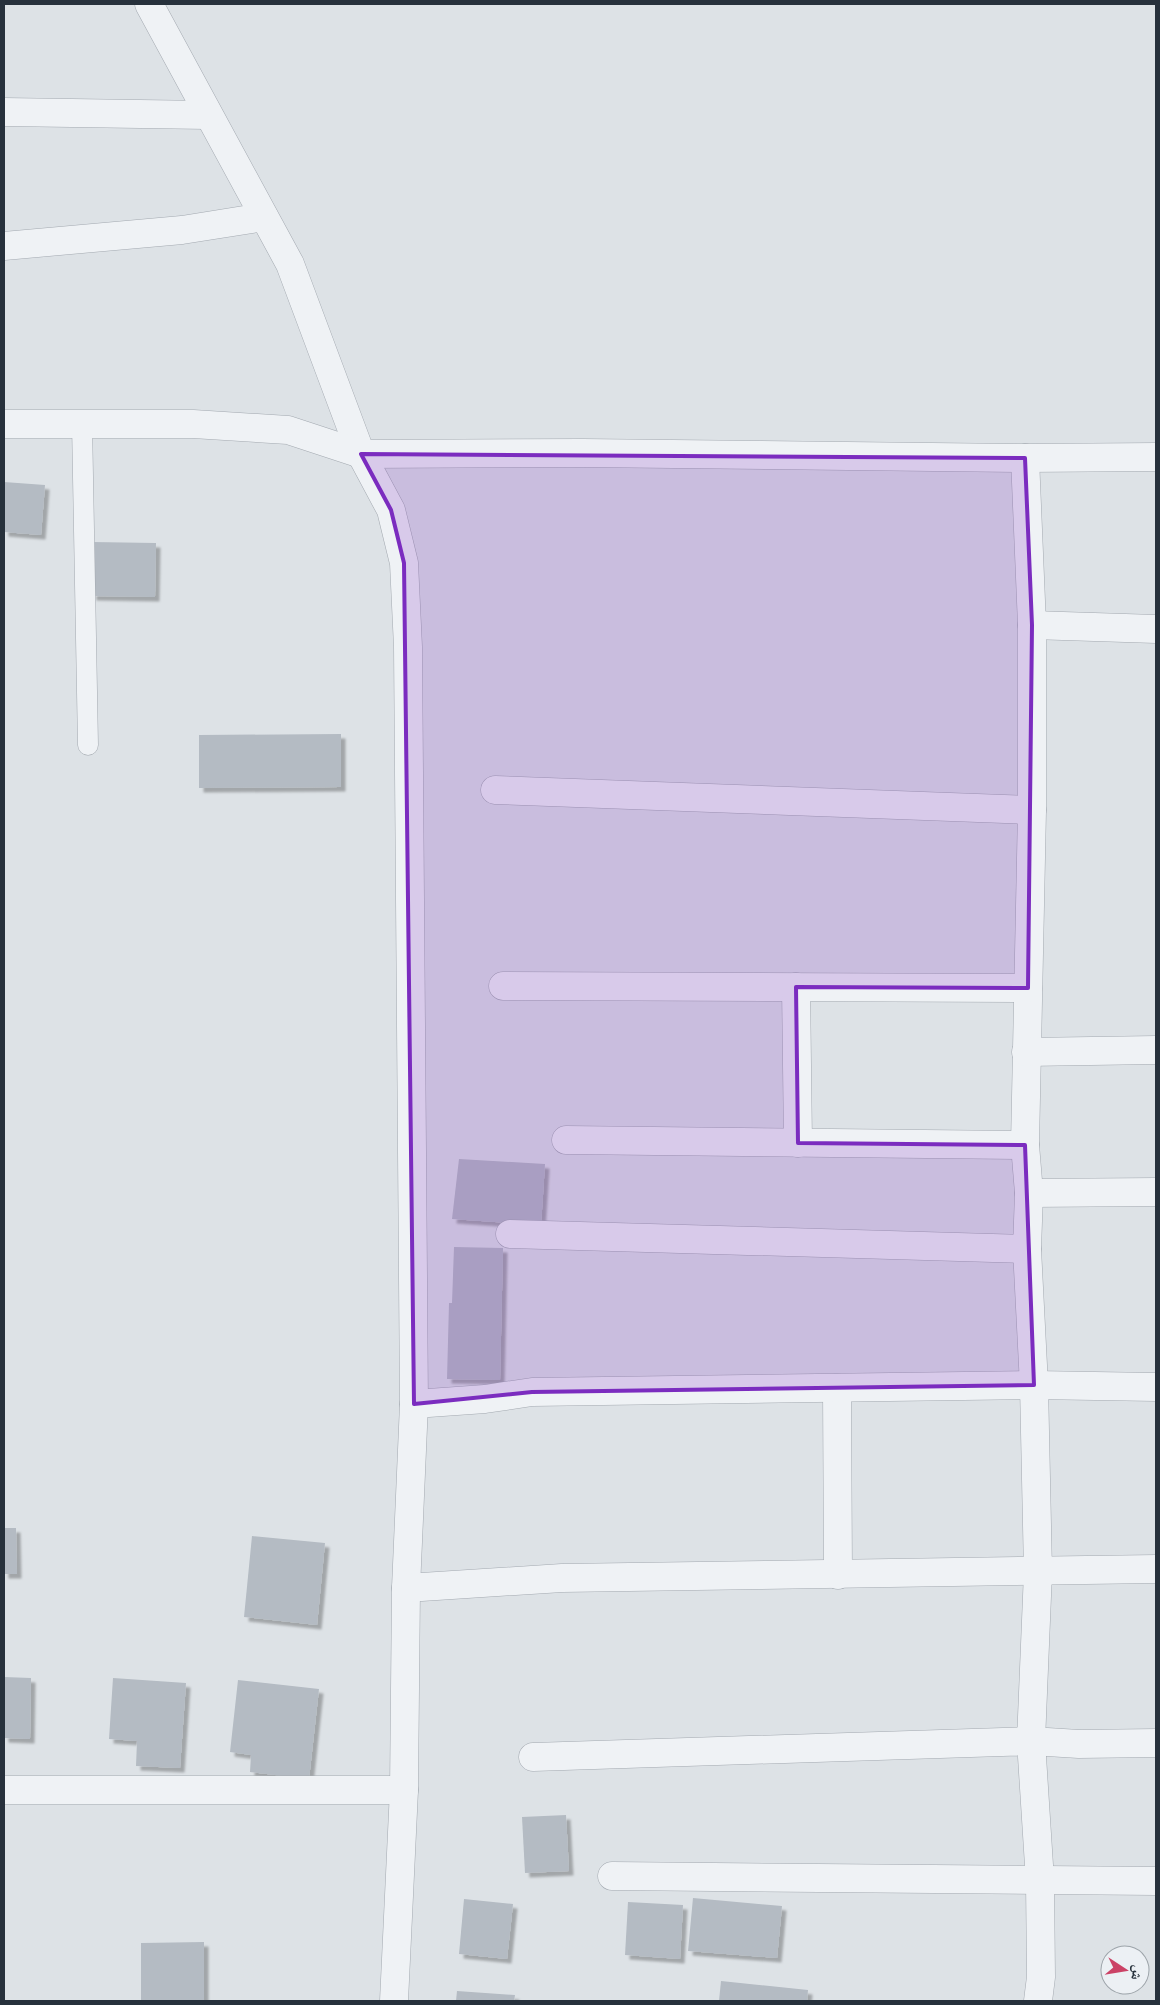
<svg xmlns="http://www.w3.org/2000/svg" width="1160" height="2005" font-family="'Public Sans','Noto Naskh Arabic',sans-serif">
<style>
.building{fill:#b4bbc3;filter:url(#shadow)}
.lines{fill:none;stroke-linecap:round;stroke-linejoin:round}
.service-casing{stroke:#a3a9b0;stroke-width:21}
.minor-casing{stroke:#a3a9b0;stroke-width:29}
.service{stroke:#eff2f5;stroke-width:20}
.minor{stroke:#eff2f5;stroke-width:28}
.marked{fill:#7b2cbf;fill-opacity:0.2;stroke:#7b2cbf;stroke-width:4;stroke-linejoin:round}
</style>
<defs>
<filter id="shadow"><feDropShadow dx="4.5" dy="4.5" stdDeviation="1" flood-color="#0004"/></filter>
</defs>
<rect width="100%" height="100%" fill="#dde2e6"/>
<g class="building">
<path d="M4,482l41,3 -4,50 -37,-3z"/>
<path d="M92,542l64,1 -1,54 -63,-1z"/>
<path d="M341,734v53l-142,1v-53z"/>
<path d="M459,1159l86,5 -4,61 -89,-6z"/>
<path d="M454,1247l49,1 -3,132 -53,-1 2,-76h3z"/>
<path d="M4,1528h12l1,46h-13z"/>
<path d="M252,1536l73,7 -8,82 -73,-8z"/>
<path d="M4,1677l27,1 -1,61 -26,-1z"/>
<path d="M113,1678l73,5 -6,85 -44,-2 1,-25 -28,-2z"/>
<path d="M238,1680l81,9 -10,90 -59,-7 1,-17 -21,-3z"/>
<path d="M566,1815l3,56 -44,2 -3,-56z"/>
<path d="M693,1898l89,8 -5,52 -89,-7z"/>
<path d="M464,1899l49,5 -6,55 -48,-5z"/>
<path d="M628,1902l55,3 -3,54 -55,-4z"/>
<path d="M204,1942v59h-63v-58z"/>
<path d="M721,1981l87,9 -1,11h-88z"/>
<path d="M457,1991l58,4 -1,6h-58z"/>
</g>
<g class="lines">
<defs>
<path id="service" d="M82,423l6,322"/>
<g id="minor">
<path d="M149,4l141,260 71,190 30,56 13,53 4,84 6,757 -8,184 -2,202 -10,211"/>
<path d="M4,112l204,3"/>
<path d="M4,246l178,-16 82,-13"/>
<path d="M4,424h189l95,6 73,24 222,-1 442,5 131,-1"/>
<path d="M1025,458l7,167v185l-7,335 4,48 -2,56 7,136 4,187 -7,169 48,3 77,-1"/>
<path d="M1032,625l124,4"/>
<path d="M495,790l537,20"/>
<path d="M503,986l525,2"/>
<path d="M796,987l2,156"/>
<path d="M1026,1052l130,-2"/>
<path d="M566,1140l459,5"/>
<path d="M1029,1193l127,-1"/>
<path d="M510,1234l517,15"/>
<path d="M837,1388l1,187"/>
<path d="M414,1404l71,-5 47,-7 502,-7 122,2"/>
<path d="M406,1588l156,-10 594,-9"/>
<path d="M533,1757l498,-16 9,140 1,96 -3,24"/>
<path d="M4,1790h400"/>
<path d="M612,1876l544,5"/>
</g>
</defs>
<use href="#service" class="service-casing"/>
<use href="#minor" class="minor-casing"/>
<use href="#service" class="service"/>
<use href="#minor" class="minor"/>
</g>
<path class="marked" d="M361,454l664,4 7,167 -4,363 -232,-1 2,156 227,2 9,240 -502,7 -118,12 -10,-841 -13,-53z"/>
<rect width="1160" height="2005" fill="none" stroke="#27313c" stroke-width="10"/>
<g transform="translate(1125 1970) rotate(102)"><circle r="24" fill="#ecf0f4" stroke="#9da4aa"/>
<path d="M0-4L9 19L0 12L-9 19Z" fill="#cb4266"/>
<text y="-8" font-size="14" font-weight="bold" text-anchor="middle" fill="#27313c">ش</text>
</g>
</svg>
